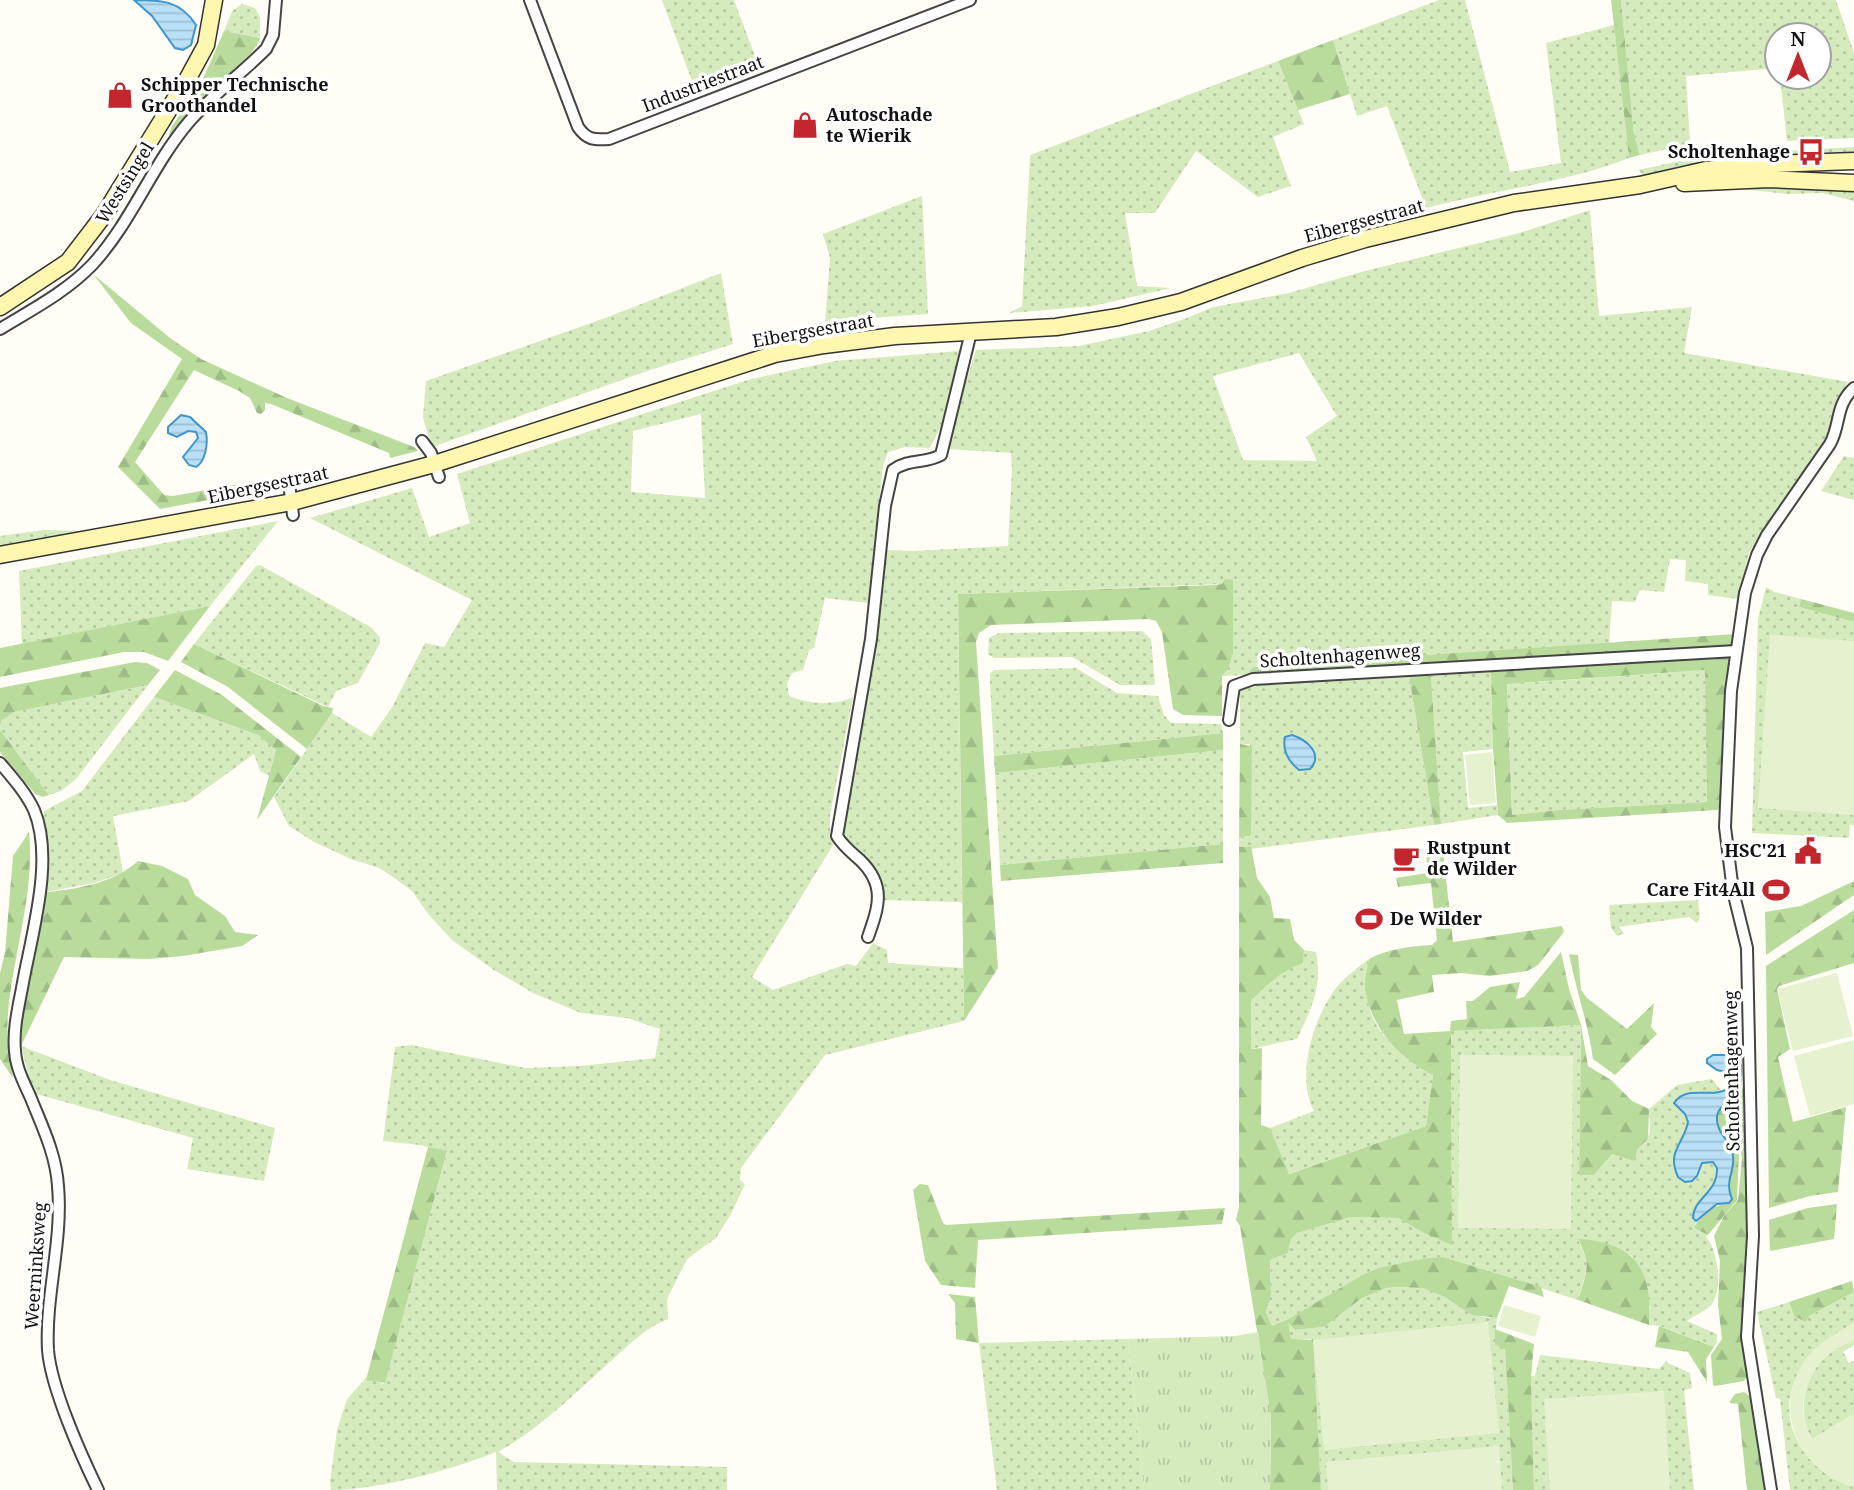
<svg xmlns="http://www.w3.org/2000/svg" width="1854" height="1490" font-family="'Noto Serif',serif">
<style>
.grass{fill:url(#grass-dots);fill-rule:evenodd}
.forest{fill:url(#forest-firs);fill-rule:evenodd}
.park{fill:url(#park-tufts)}
.pitch{fill:#e6f2cf}
.water{fill:url(#water-rules);stroke:#3f96cf;stroke-width:2}
.lines{fill:none;stroke-linecap:round;stroke-linejoin:round}
.street-casing{stroke:#444;stroke-width:14}
.secondary-casing{stroke:#333;stroke-width:19}
.street{stroke:#fff;stroke-width:10}
.secondary{stroke:#fff6b0;stroke-width:16}
.labels{text-anchor:middle;stroke-width:7;stroke-linejoin:round;paint-order:stroke}
.street-label{font-size:18px;fill:#111;stroke:#fff}
.poi-label{font-size:18px;font-weight:bold;fill:#111;stroke:#fff;text-anchor:start}
</style>
<defs>
<pattern id="grass-dots" width="8" height="8" patternUnits="userSpaceOnUse" patternTransform="scale(1.75)"><rect width="8" height="8" fill="#d5ebbd"/><path d="M2 2h.1M6 6h.1" fill="none" stroke="#b6c8a1" stroke-width="1.8" stroke-linecap="round"/></pattern>
<pattern id="forest-firs" width="22" height="20" patternUnits="userSpaceOnUse" patternTransform="scale(1.75)"><rect width="22" height="20" fill="#b9dc9c"/><path d="M5 1l3.5 6h-7zM16 11l3.5 6h-7z" fill="#9ebc85"/></pattern>
<pattern id="park-tufts" width="24" height="20" patternUnits="userSpaceOnUse" patternTransform="scale(1.75)"><rect width="24" height="20" fill="#d5ebbd"/><path d="M3 7l-1-3M5 7V3M7 7l1-3M15 17l-1-3M17 17v-4M19 17l1-3" fill="none" stroke="#b6c8a1"/></pattern>
<pattern id="water-rules" width="6" height="5" patternUnits="userSpaceOnUse" patternTransform="scale(1.75)"><rect width="6" height="5" fill="#b9e0f7"/><path d="M0 2.5h6" fill="none" stroke="#9ebfd3"/></pattern>
</defs>
<rect width="100%" height="100%" fill="#fffdf5"/>
<g class="grass">
<path d="M662,0h72l27,72 -61,23 -8,-14z"/>
<path d="M1439,0h26l45,172 51,-9 -15,-120 68,-18 15,133c-64,25 -135,32 -203,50l-39,-102 -30,10 -24,-76z"/>
<path d="M1621,0h215l18,53v85l-67,3 -7,-64h39v-42h-42v33l-91,8 4,68 -50,11 -6,-20z"/>
<path d="M242,4l13,4 5,9v21l-36,-7 8,-20z"/>
<path d="M1278,61l26,63 -31,13 18,49 -33,11 -62,-46 -41,62h-30l12,73 34,2 -78,18 -84,7 13,-7 8,-151z"/>
<path d="M1854,147v7l-51,-1 -22,7 -47,3 -91,12 -5,-5 70,-15z"/>
<path d="M1716,186l138,1v14l-32,-8 -35,1z"/>
<path d="M922,196l6,118 -57,4 -46,6 5,-66 -7,-24z"/>
<path d="M1590,210l9,106 93,-9 -8,46 164,29 -11,20 -7,30 -81,121 -11,46 -30,-4v-11l-23,-3 1,-21 -16,-1 -6,33 -24,-2 -5,12 -23,-1 -3,43 -355,23 -4,3 -1,5 -27,1 6,-8 -6,-84 -264,10 4,308 -81,-2 -2,-25 -37,-39 43,-286 28,1 95,-5 4,-76 -1,-17 -63,-4 3,-20 25,-79 103,-4 70,-15 38,-13 26,-11 76,-14 72,-21 155,-38zM1299,353l38,63 -31,21 11,24 -74,-1 -30,-84z"/>
<path d="M721,273l12,71 -86,27 -212,75 -5,-4 -7,-25 3,-36 182,-64z"/>
<path d="M959,351c-3,33 -13,69 -29,97l-25,-1 -17,5 -5,14 -15,137 -43,-5 -11,50 -5,2 -6,20 -11,3 -5,11 2,12c19,8 45,10 64,1l-23,118v22l5,5 -83,135 21,13 74,-26 9,2 17,-23 14,7 1,13 75,5 1,53 -139,34 -84,113 -1,12 5,4 -14,30 -15,24 -29,21 -20,40 1,20c-22,8 -39,26 -56,41 -36,32 -72,69 -114,92l16,10 213,5v23h-230l-1,-38c-45,18 -117,38 -165,38l-1,-8 7,-52 10,-31 19,-21 18,6 63,-232 -27,-7 -37,-4 12,-94 16,-2 114,23 55,-2 75,-8 5,-29 -33,-11 -46,-5 -48,-20 -39,-23 -42,-30 -24,-26 -16,-23 -16,-12 -17,-11 -28,-9 -37,-17 -25,-16 -15,-29 58,-84 39,24 20,-28 34,-66 19,4 28,-47 -162,-82 102,-30 17,49 41,-14 -13,-49 294,-95 84,-18zM701,414l4,84 -74,-6 2,-61z"/>
<path d="M1844,456l10,2v42l-33,-9z"/>
<path d="M278,521l-68,85 -188,38 -3,-73z"/>
<path d="M44,530l42,1 -86,16v-11z"/>
<path d="M260,565l112,63 8,10v5l-22,40 -22,8 -8,16 -134,-63 62,-78z"/>
<path d="M1766,587l9,5 26,7 -2,8 55,15v203h-4l-1,13 -97,-5 6,-214z"/>
<path d="M1142,631l9,8 4,46h-35l-48,-28 -78,1 -6,-4 1,-16 10,-5z"/>
<path d="M1076,668l41,25 41,3 6,19 7,8 50,1 2,9 -229,23 -4,-75v-7l4,-4z"/>
<path d="M1706,670l1,132 -148,8 -47,5 -5,-128 2,-3z"/>
<path d="M1491,672l2,77 -30,3 5,56 29,-3 1,10 -57,9 -10,-148z"/>
<path d="M1409,676l25,149 -183,24 -1,-3 -11,1v-10l11,-1v-92h-10v-55l4,-4z"/>
<path d="M148,685l-72,94 -15,12 -12,4 -49,-65 1,-9 13,-9z"/>
<path d="M154,697l104,38 18,15 -7,26 -9,-5 -6,-17 -65,47 -76,15 10,57 -29,10 -54,10 4,-82 38,-20z"/>
<path d="M1223,750v94l-223,21 -5,-92z"/>
<path d="M1698,900l2,18 -3,5 -8,-6 -70,10 5,6 -7,3 -6,-8 -2,-23z"/>
<path d="M1304,950l12,2c7,33 -5,58 -19,87l-46,10v-48c16,-16 30,-30 51,-38z"/>
<path d="M1369,959c-4,26 -4,53 13,74 10,13 37,31 51,42l-7,51 -138,48 -18,-46 44,-17c-18,-34 -2,-88 19,-119 9,-13 23,-23 36,-33z"/>
<path d="M1581,1025l-2,150h15l18,-21 25,-4 8,-7 5,-11 -1,-23 28,-24 35,-6 11,14 -15,1 -32,13 9,7 3,8c-4,23 -22,28 -10,55l7,5 12,-6 6,-14 8,-1 6,7 -3,19 -19,20 -1,13 2,1 -2,7 14,7 -2,2c12,13 18,55 4,69 -6,6 -17,10 -23,15l30,13v8l-3,5 -54,-21 -11,-1 1,-18 -18,-51 -20,-11 -34,-5c14,26 7,34 0,60l-135,-43 -65,11 -16,7 -74,45 7,10 29,-3 38,-29 24,-10 13,-1 24,1 13,4 45,25 16,1 -2,27 10,3 8,142h-192l-7,-125 -3,-26 -21,1 -18,-14 -6,-14 5,-17 -1,-35 18,-7 3,-14 5,-6 55,-16 47,1 24,14 30,12 -1,-213z"/>
<path d="M21,1046l89,34 165,48 -11,53 -77,-12 6,-31 -160,-45z"/>
<path d="M1854,1292v31c-22,13 -47,31 -58,55 -22,47 13,96 58,109v3h-64l-10,-91 -4,-1 -19,-86 32,-10 5,14h15z"/>
<path d="M1128,1339l16,151h-147l-18,-147z"/>
<path d="M1854,1339v6l-11,7 6,11 5,-2v53l-42,25c-13,-22 -10,-54 6,-74 9,-12 23,-19 36,-26z"/>
<path d="M1540,1355l119,14 8,-9 1,3 22,10 2,15 -8,2 10,100h-160l-3,-114h4z"/>
</g>
<g class="forest">
<path d="M1611,0h10l13,135 6,20 -11,3z"/>
<path d="M224,31l36,7c-6,16 -17,22 -29,34 -22,20 -44,42 -62,65l2,-9 32,-49z"/>
<path d="M1333,40l17,54 -52,16 -20,-49z"/>
<path d="M93,274l77,64 31,21 86,39 127,49 4,4 -28,7 -1,-5 -118,-49 -6,-1v7l-4,4 -4,-1 -7,-15 -11,-7 -45,-21 -59,92 29,33 9,1 67,-12 10,1 6,6 -96,18 -42,-42 64,-108 -51,-36z"/>
<path d="M1225,579l8,1v72l-5,17 -6,7v40l-39,-1 -10,-6 -11,-77 -6,-11 -7,-2 -158,6 -12,8 -3,9 22,326 -34,53 -6,-427 257,-9 7,-1z"/>
<path d="M1801,599l53,14v9l-55,-15z"/>
<path d="M210,606l-42,55 -24,-9h-20l-124,25v-29z"/>
<path d="M1735,634l-2,11 -3,1 -481,29 1,-5 4,-3z"/>
<path d="M194,644l129,62 10,2 -1,5 -25,36 -79,-62 -47,-25z"/>
<path d="M1728,657l3,6 1,146 -225,14 -9,-8 -5,-66 -2,-77zM1705,670l2,132 -148,8 -47,5 -5,-128 1,-3z"/>
<path d="M135,662l12,1 13,7 -12,15 -134,27 -13,9 -1,8v-41z"/>
<path d="M175,670l47,25 79,62 -44,63 19,-70 -18,-15 -104,-38z"/>
<path d="M1409,676h22l10,148 -7,1z"/>
<path d="M0,730l49,65 -6,2 -8,-3 -35,-42z"/>
<path d="M1223,733v17l-228,23 -1,-17z"/>
<path d="M1240,744l12,2 -1,87 -1,3 -11,1z"/>
<path d="M29,832c6,62 -16,121 -21,182 -2,22 2,43 5,64l-13,-19v-86l5,-20 8,-97z"/>
<path d="M1223,844v19l-222,18 -1,-16z"/>
<path d="M1251,846l6,32 13,19 4,21 16,1 4,21 10,10 -1,13c-22,8 -36,22 -52,38v48l11,-1 -1,77 9,3 19,46 137,-48 7,-51c-34,-17 -64,-49 -68,-88 0,-9 2,-19 4,-28 18,-10 42,-13 63,-14l5,-5 -6,-57 -33,4 -2,-9 32,-5 -2,-19 17,-3 10,91 109,-16 2,6 -26,33 -11,6 -37,5 -29,-3 -29,2 2,17 -37,8 7,34 46,-3 1,-10 16,-2 -1,-18h7l17,-14 30,-5 -4,17 8,-2 37,-45 8,37 12,36 7,41 23,14 21,21 17,8 -1,30 -11,11 -2,11 -23,-7 -18,21h-15l2,-150 -130,6 1,214 -30,-13 -24,-14 -47,-1 -54,16 -6,6 -3,14 -18,7 1,36 -5,16 6,14 15,-6 75,-45 16,-7 44,-9 21,-2 98,30 3,10 -35,-11 -12,32 -25,-3 -27,-18 -22,-9 -24,-1 -13,1 -24,10 -38,29 -29,3 -7,-8 3,17 22,1 8,150h-51l1,-72 -31,-192 -4,-6 3,-13v-360z"/>
<path d="M138,861l24,5 26,13 7,16 30,21 10,16 23,3 -16,11 -59,10 -34,3 -85,-2 -43,89 1,-31 18,-122c34,-4 72,-8 98,-32z"/>
<path d="M1854,881v14l-88,60 -1,-43 36,-6z"/>
<path d="M1854,910v53l-75,23 -2,3 13,60 -12,8 15,65 53,-15 -8,85 -28,4 -41,12 -3,-242z"/>
<path d="M1569,954l9,1 3,35 6,8 40,31 27,-26 -3,24 6,7 -42,41 -22,-16c-5,-36 -17,-69 -24,-105z"/>
<path d="M1744,1083c5,14 -2,34 3,50l2,70 -3,85 -5,34 7,53 -4,6 -29,5 -2,-1 -2,-30 11,-16 -4,-34 2,-44 -6,-25 10,-20 14,-16 4,-41 -2,-15 -12,-19 -1,-6c3,-14 14,-22 17,-36z"/>
<path d="M1742,1084c-3,13 -14,22 -17,35l14,32 -2,49 -29,35 -14,-7c5,-13 22,-25 35,-24l3,-5 -4,-12 2,-41 -12,-18 -1,-12 3,-8 15,-12z"/>
<path d="M428,1147l19,4 -62,232 -19,-3z"/>
<path d="M920,1184l8,1 15,38 3,2 279,-17 -3,16 -244,16 -3,48 -34,-3 -16,-24 -12,-71z"/>
<path d="M1837,1204l-3,35 -64,12 -1,-31 39,-12z"/>
<path d="M1578,1239c57,3 75,30 71,86l-71,-25c8,-26 14,-35 0,-61z"/>
<path d="M1852,1281l2,11 -45,24 -3,6 -12,-6 -5,-14z"/>
<path d="M948,1294l27,3 4,46 -23,-4 -1,-36z"/>
<path d="M1659,1326l55,21 -8,12 1,23 -19,-30 -33,-5z"/>
<path d="M1495,1329l39,15 -3,32 3,114h-21l-8,-141 -10,-4z"/>
<path d="M1744,1392l8,6 15,92h-20l-9,-86 -8,-1v-2l5,-7z"/>
</g>
<path class="park" d="M1258,1332l13,86 -1,72h-126l-16,-151 107,-3z"/>
<g class="pitch">
<path d="M1770,635l84,6v174l-96,-7z"/>
<path d="M1492,752l4,51 -26,2 -5,-50z"/>
<path d="M1837,973l16,63 -60,15 -16,-62z"/>
<path d="M1854,1040v64l-44,12 -16,-60z"/>
<path d="M1460,1055l113,1 -2,173 -113,-1z"/>
<path d="M1504,1305l37,11 -6,21 -37,-11z"/>
<path d="M1488,1322l11,111 -175,17 -11,-110z"/>
<path d="M1854,1323v16c-13,7 -27,14 -36,26 -16,19 -20,52 -6,74l42,-25v73c-54,-14 -82,-76 -51,-124 12,-19 32,-29 51,-40z"/>
<path d="M1664,1391l6,99h-120l-6,-91z"/>
<path d="M1499,1446l3,44h-174l-2,-28z"/>
</g>
<g class="water">
<path d="M134,0c27,0 46,0 62,25l-5,20 -8,5 -8,-2 -23,-32z"/>
<path d="M181,415l9,2 16,15c2,11 0,29 -10,35l-7,-2 -6,-8 15,-19 -2,-6 -8,-1 -11,6 -9,-4v-6z"/>
<path d="M1292,735c15,5 32,19 18,34l-11,1c-11,-9 -17,-19 -14,-33z"/>
<path d="M1734,1044l6,4c0,13 4,32 -2,44 -5,10 -19,11 -21,24 -2,17 15,25 16,40 2,19 -9,22 -1,43l-3,4 -12,1 -21,17 -3,-3c0,-20 25,-25 24,-50l-4,-6 -11,1 -5,13 -5,5 -7,1 -7,-5c-12,-26 6,-33 10,-55l-3,-8 -11,-11c14,-21 42,0 60,-19v-10l-17,-4 -10,-7v-4l6,-4h13l4,-9z"/>
</g>
<g class="lines">
<defs>
<g id="street">
<path d="M530,0l48,127c9,13 16,13 31,12l361,-139"/>
<path d="M0,329c31,-19 66,-37 92,-64 39,-42 59,-98 96,-142 23,-27 53,-49 78,-74l7,-14 3,-35"/>
<path d="M422,441l9,12 8,24"/>
<path d="M290,491l3,24"/>
<path d="M1229,720l5,-34 19,-7 483,-28"/>
<path d="M0,763c12,14 26,30 34,47 21,50 -3,126 -12,178 -4,21 -9,42 -7,63 1,16 8,30 15,45 12,30 26,58 28,90 5,55 -13,110 -10,164 3,38 33,105 50,140"/>
<path d="M868,937c11,-31 18,-52 -8,-77 -9,-8 -17,-14 -23,-24l34,-197 14,-133 8,-36c17,-12 32,-6 48,-15l30,-123"/>
<path d="M1771,1490l-24,-153 6,-101 -6,-288 -14,-57 -8,-64 6,-136 14,-98 12,-38 10,-20 63,-91c11,-20 5,-39 24,-56"/>
</g>
<g id="secondary">
<path d="M1684,183l85,-4 85,4"/>
<path d="M0,307l68,-45 36,-47 83,-135 19,-35 8,-45"/>
<path d="M0,555l292,-53 142,-38 341,-110 49,-9 71,-9 161,-9 62,-10 63,-15 121,-44 63,-19 149,-36 126,-18 66,-15 66,-6 82,-3"/>
</g>
</defs>
<use href="#street" class="street-casing"/>
<use href="#secondary" class="secondary-casing"/>
<use href="#street" class="street"/>
<use href="#secondary" class="secondary"/>
</g>
<defs>
<symbol id="shop-bare" viewBox="-9 -9 18 18"><path d="M-5-2.5h2.3a2.7 3.5 0 0 1 5.4 0H5L5.5 6h-11ZM-1.5-2.5h3a1.5 2.3 0 0 0-3 0Z" fill="#c4262e" stroke="#fff" stroke-width="2.5" paint-order="stroke"/></symbol>
<symbol id="bus-bare" viewBox="-9 -9 18 18"><path d="M-5-6H5V4H4V6H2V4H-2V6H-4V4H-5ZM-3.5-4V0h7V-4ZM-3.5 1.2v1.5H-2V1.2ZM2 1.2v1.5H3.5V1.2Z" fill="#c4262e" stroke="#fff" stroke-width="2.5" paint-order="stroke"/></symbol>
<symbol id="civic-bare" viewBox="-9 -9 18 18"><path d="M-.6-6.5H3V-4.5H.6V-3L4-1V1h2V6H-6V1h2V-1L-.6-3ZM-1.2 2.5V6h2.4V2.5Z" fill="#c4262e" stroke="#fff" stroke-width="2.5" paint-order="stroke"/></symbol>
<symbol id="cafe-bare" viewBox="-9 -9 18 18"><path d="M-5.5-4.5H6V0H3Q3 3.5 0 3.5H-2.5Q-5.5 3.5-5.5 0ZM3-3.2v2h1.7v-2ZM-6 4.5H4V6H-6Z" fill="#c4262e" stroke="#fff" stroke-width="2.5" paint-order="stroke"/></symbol>
<symbol id="stadium-bare" viewBox="-9 -9 18 18"><path d="M0-5a6.5 5 0 1 0 0 10a6.5 5 0 1 0 0-10ZM-3.5-1.8h7v3.6h-7Z" fill="#c4262e" stroke="#fff" stroke-width="2.5" paint-order="stroke"/></symbol>
</defs>
<g fill-rule="evenodd">
<use href="#shop-bare" x="101" y="76" width="38" height="38"/>
<use href="#shop-bare" x="786" y="106" width="38" height="38"/>
<use href="#bus-bare" x="1792" y="133" width="38" height="38"/>
<use href="#civic-bare" x="1789" y="832" width="38" height="38"/>
<use href="#cafe-bare" x="1387" y="839" width="38" height="38"/>
<use href="#stadium-bare" x="1757" y="871" width="38" height="38"/>
<use href="#stadium-bare" x="1350" y="900" width="38" height="38"/>
</g>
<g class="labels">
<g class="street-label">
<text transform="translate(703 84) rotate(-21)" y="6">Industriestraat</text>
<text transform="translate(125 183) rotate(-58)" y="6">Westsingel</text>
<text transform="translate(1364 221) rotate(-15)" y="6">Eibergsestraat</text>
<text transform="translate(813 331) rotate(-10)" y="6">Eibergsestraat</text>
<text transform="translate(268 485) rotate(-12)" y="6">Eibergsestraat</text>
<text transform="translate(1340 656) rotate(-4)" y="6">Scholtenhagenweg</text>
<text transform="translate(1732 1071) rotate(-91)" y="6">Scholtenhagenweg</text>
<text transform="translate(36 1266) rotate(-86)" y="6">Weerninksweg</text>
</g>
<g class="poi-label">
<text x="141" y="91">Schipper Technische<tspan x="141" dy="21">Groothandel</tspan></text>
<text x="826" y="121">Autoschade<tspan x="826" dy="21">te Wierik</tspan></text>
<text x="1790" y="158" text-anchor="end">Scholtenhage</text>
<text x="1427" y="854">Rustpunt<tspan x="1427" dy="21">de Wilder</tspan></text>
<text x="1787" y="857" text-anchor="end">HSC'21</text>
<text x="1755" y="896" text-anchor="end">Care Fit4All</text>
<text x="1390" y="925">De Wilder</text>
</g>
</g>
<g transform="translate(1798 56)"><circle r="33" fill="#ffffff" stroke="#a0a0a0" stroke-width="2"/>
<path d="M0-5L12 26L0 18L-12 26Z" fill="#c4262e"/>
<text y="-10" font-size="19" font-weight="bold" text-anchor="middle" fill="#111111">N</text>
</g>
</svg>
